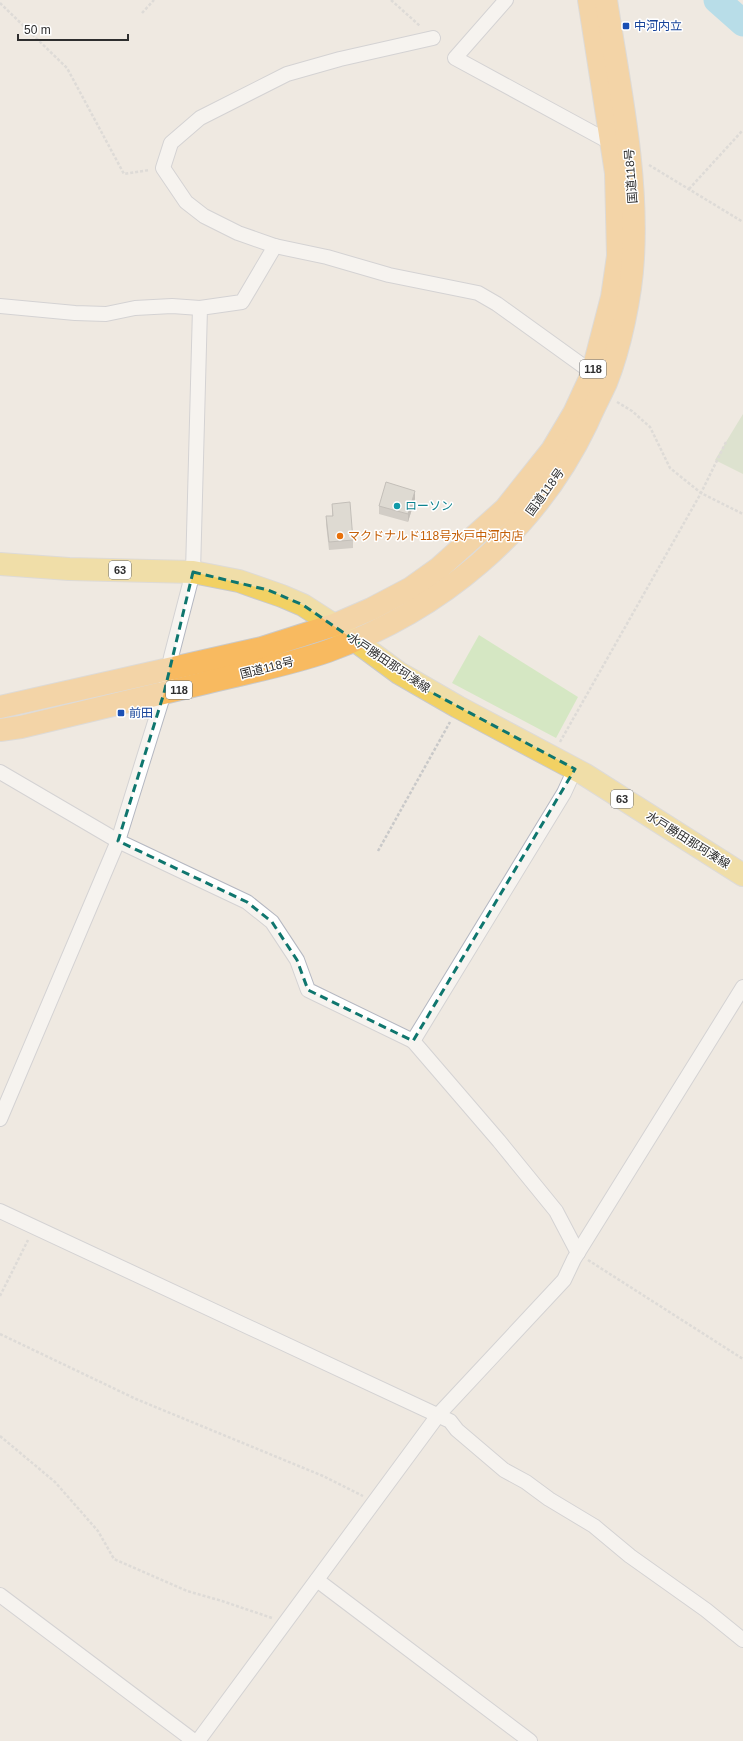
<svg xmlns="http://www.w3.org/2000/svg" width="743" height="1741" font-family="Helvetica,'Noto Sans JP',sans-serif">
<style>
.green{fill:#b6e59e}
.cemetery{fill:#c8d9b8}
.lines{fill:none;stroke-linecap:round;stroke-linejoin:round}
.river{stroke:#75cff0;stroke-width:27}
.minor-casing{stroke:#b4b7c1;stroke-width:16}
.primary-casing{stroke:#c9c9c9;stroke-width:24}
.trunk-casing{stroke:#c9c9c9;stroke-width:24}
.path{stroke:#c9c9c9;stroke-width:2.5;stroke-dasharray:3 2;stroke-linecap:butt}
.minor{stroke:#fff;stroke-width:14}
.primary{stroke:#f2d163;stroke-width:22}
.trunk{stroke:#f8ba60;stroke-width:22}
.wall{fill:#afaba4}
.shaded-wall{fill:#8e8b86}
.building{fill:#cbc7bf;stroke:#8e8b86}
.marked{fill:none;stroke:#0f766e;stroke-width:3;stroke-dasharray:8 5;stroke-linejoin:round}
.transit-dot{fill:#1a4fb4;stroke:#fff;stroke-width:1.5}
.culture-dot{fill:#0f9aa8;stroke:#fff;stroke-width:1.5}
.food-dot{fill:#e8710a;stroke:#fff;stroke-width:1.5}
.labels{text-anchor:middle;stroke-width:3;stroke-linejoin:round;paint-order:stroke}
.shield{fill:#fff;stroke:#6d6d6d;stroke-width:1}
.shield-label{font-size:11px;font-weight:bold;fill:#2e2e2e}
.transit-label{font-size:12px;fill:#164399;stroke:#fff;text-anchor:start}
.street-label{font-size:12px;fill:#2e2e2e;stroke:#fff}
.culture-label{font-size:12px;fill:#0d838f;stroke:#fff;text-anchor:start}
.food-label{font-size:12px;fill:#c56008;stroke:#fff;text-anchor:start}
</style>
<rect width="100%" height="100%" fill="#efe9e1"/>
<path class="green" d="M479,635l99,62 -22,41 -104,-55z"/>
<path class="cemetery" d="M743,414v60l-28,-14z"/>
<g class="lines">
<path class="river" d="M717,0l26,23"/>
<defs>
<g id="minor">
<path d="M506,0l-51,58 160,87"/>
<path d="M433,38l-93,21 -53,15 -87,44 -29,25 -8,25 23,34 18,14 34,17 37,13 52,11 62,18 89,18 19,11 100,72"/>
<path d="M0,306l75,7 31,1 29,-6 37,-2 28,2"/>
<path d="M0,772l118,69 129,61 25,20 25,38 11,30 105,51 151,-248 11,-24"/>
<path d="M413,1041l86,100 57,70 22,42"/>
<path d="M0,1119l118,-278 46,-148 7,-36 22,-85 7,-264 42,-6 33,-56"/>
<path d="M0,1211l450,210 7,9 47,40 22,12 23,17 45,27 36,30 76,54 37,30"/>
<path d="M317,1580l213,161"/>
<path d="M0,1595l194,146"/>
<path d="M198,1741l241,-327 125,-134 10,-21 169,-272"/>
</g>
<path id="primary" d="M0,564l69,5 124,3 46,9 43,15 21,9 31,20 65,48 59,34 126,67 159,101"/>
<g id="trunk">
<path d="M0,707l262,-59 72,-23 37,-16 40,-21 28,-20 66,-59 47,-59 22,-37 18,-39 20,-77 6,-41 -2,-83 -27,-173"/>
<path d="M0,730l21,-3c61,-15 123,-29 184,-44 41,-10 83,-18 123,-32 113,-41 207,-119 259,-228 6,-14 13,-27 19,-40 14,-35 25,-87 27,-125 5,-87 -14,-172 -27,-258"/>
</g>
</defs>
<use href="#minor" class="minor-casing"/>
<use href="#primary" class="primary-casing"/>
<use href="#trunk" class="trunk-casing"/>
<g class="path">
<path d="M391,0l29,26"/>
<path d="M0,3l67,65 57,106 25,-4"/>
<path d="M142,13l12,-13"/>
<path d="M649,165l94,57"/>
<path d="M689,189l54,-59"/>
<path d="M617,402l15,9 18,16 20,41 31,25 42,21"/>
<path d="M560,742l141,-249 26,-53"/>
<path d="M378,851l72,-129"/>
<path d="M588,1260l155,99"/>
<path d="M0,1296l28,-56"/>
<path d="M0,1334l136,65 187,77 40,20"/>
<path d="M0,1436l55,46 43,49 16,28 73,32 35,10 50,17"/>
</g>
<use href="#minor" class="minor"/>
<use href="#primary" class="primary"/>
<use href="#trunk" class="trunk"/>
</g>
<g class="wall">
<path d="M415,499l-7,23 -29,-8v-8z"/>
<path d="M332,504l21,36v8l-24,2 -3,-26v-8h6z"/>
</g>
<path class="shaded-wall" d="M415,491v8l-7,23v-8z"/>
<g class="building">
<path d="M386,482l29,9 -7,23 -29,-8z"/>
<path d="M350,502l3,38 -24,2 -3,-26h7l-1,-12z"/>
</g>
<path d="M0 0H743V1741H0ZM193,572l75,18 35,15 126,86 146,78 -162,272 -105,-51 -11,-30 -25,-38 -25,-20 -129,-61 46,-148z" fill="#efe9e1" fill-opacity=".55" fill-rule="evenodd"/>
<path class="marked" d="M193,572l75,18 35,15 126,86 146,78 -162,272 -105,-51 -11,-30 -25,-38 -25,-20 -129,-61 46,-148z"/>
<g class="transit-dot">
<rect x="622" y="22" width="8" height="8" rx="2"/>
<rect x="117" y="709" width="8" height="8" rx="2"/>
</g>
<circle class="culture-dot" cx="397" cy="506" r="4"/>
<circle class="food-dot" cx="340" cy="536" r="4"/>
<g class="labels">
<g class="shield">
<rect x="580" y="360" width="26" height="18" rx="3"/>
<rect x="109" y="561" width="22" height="18" rx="3"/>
<rect x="166" y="681" width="26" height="18" rx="3"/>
<rect x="611" y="790" width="22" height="18" rx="3"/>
</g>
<g class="shield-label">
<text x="593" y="373">118</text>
<text x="120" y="574">63</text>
<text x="179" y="694">118</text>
<text x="622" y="803">63</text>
</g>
<g class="transit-label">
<text x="634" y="30">中河内立</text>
<text x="129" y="717">前田</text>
</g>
<g class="street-label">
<text transform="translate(631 176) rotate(-94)" y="4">国道118号</text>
<text transform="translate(545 492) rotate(-54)" y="4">国道118号</text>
<text transform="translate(389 663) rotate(34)" y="4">水戸勝田那珂湊線</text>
<text transform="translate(267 668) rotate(-14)" y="4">国道118号</text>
<text transform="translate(688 840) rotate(32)" y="4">水戸勝田那珂湊線</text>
</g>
<g class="culture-label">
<text x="405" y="510">ローソン</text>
</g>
<g class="food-label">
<text x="348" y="540">マクドナルド118号水戸中河内店</text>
</g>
</g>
<path d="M18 34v6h110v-6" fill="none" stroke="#2e2e2e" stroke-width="2"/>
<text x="24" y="34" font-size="12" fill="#2e2e2e" stroke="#ffffff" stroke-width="3" paint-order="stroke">50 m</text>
</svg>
